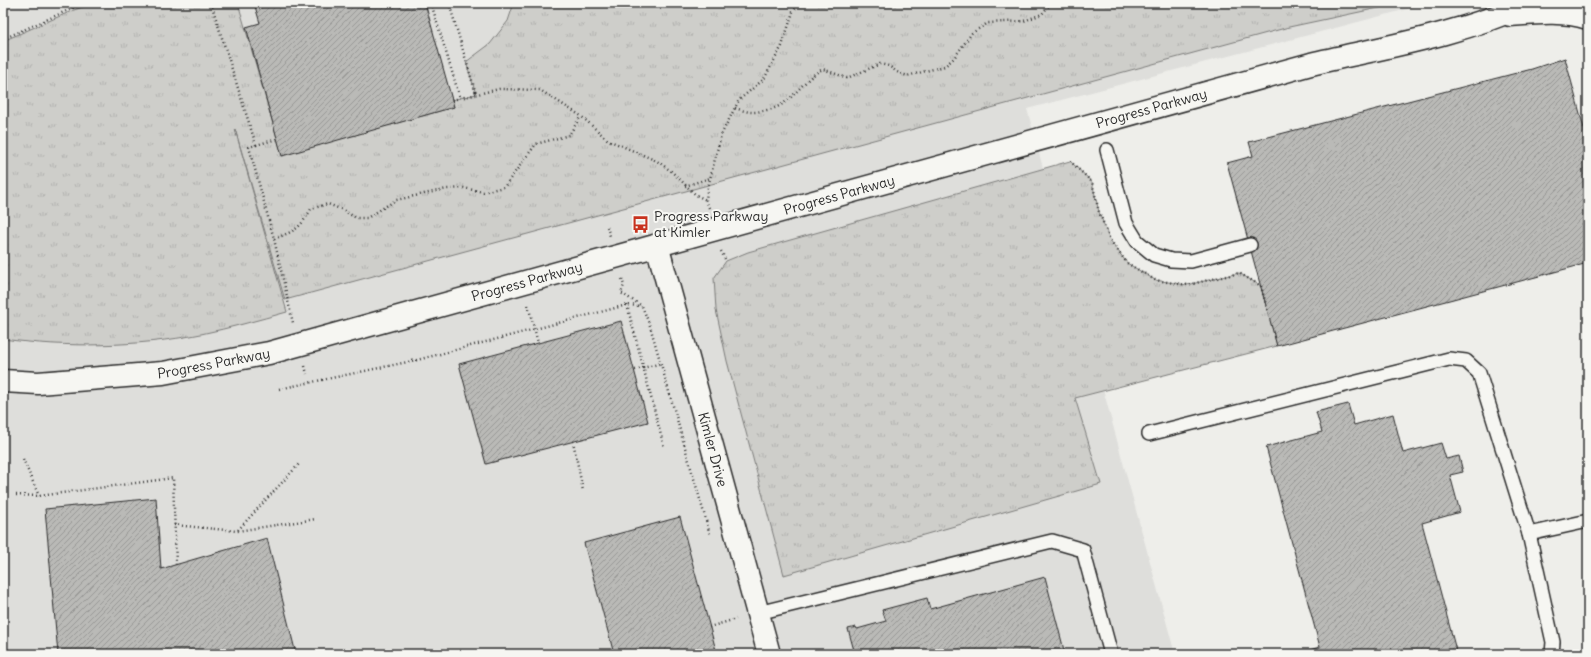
<svg xmlns="http://www.w3.org/2000/svg" width="1591" height="657" font-family="Delius,sans-serif">
<style>
.built{fill:#dededb}
.grass{fill:url(#grass-tufts);stroke:#7c7c7a}
.building{fill:url(#building-hatch);stroke:#2b2b2b}
.lines{fill:none;stroke-linecap:round;stroke-linejoin:round}
.service-casing{stroke:#2b2b2b;stroke-width:16}
.minor-casing{stroke:#2b2b2b;stroke-width:25}
.tertiary-casing{stroke:#2b2b2b;stroke-width:25}
.path{stroke:#2b2b2b;stroke-width:2.5;stroke-dasharray:1 3;stroke-linecap:butt}
.service{stroke:#f6f6f2;stroke-width:13}
.minor{stroke:#f6f6f2;stroke-width:22}
.tertiary{stroke:#f6f6f2;stroke-width:22}
.labels{text-anchor:middle;stroke-width:4;stroke-linejoin:round;paint-order:stroke}
.street-label{font-size:14px;fill:#2b2b2b;stroke:#f6f6f2}
.poi-label{font-size:14px;fill:#2b2b2b;stroke:#f6f6f2;text-anchor:start}
</style>
<defs>
<pattern id="grass-tufts" width="24" height="20" patternUnits="userSpaceOnUse"><rect width="24" height="20" fill="#cececa"/><path d="M3 7l-1-3M5 7V3M7 7l1-3M15 17l-1-3M17 17v-4M19 17l1-3" fill="none" stroke="#b1b1ae"/></pattern>
<pattern id="building-hatch" width="6" height="6" patternUnits="userSpaceOnUse"><rect width="6" height="6" fill="#babab7"/><path d="M-1 1l2-2M0 6l6-6M5 7l2-2" fill="none" stroke="#979795"/></pattern>
</defs>
<rect width="100%" height="100%" fill="#eeeeea"/>
<filter id="ink" filterUnits="userSpaceOnUse"><feTurbulence type="fractalNoise" baseFrequency=".025" numOctaves="2"/><feDisplacementMap in="SourceGraphic" scale="8" xChannelSelector="R" yChannelSelector="G"/><feConvolveMatrix kernelMatrix="1 2 1 2 8 2 1 2 1" color-interpolation-filters="sRGB"/></filter>
<g filter="url(#ink)">
<path class="built" d="M3,3h1427l-403,106 148,545h-1172z"/>
<g class="grass">
<path d="M95,3h143l44,152 172,-48 -2,-7 24,-6 -10,-32 24,-18 18,-23 6,-18h888l-113,24 -1004,273 -50,-171 52,183c-29,8 -57,16 -86,22 -64,13 -134,14 -198,5v-298l71,-31z"/>
<path d="M1070,161l22,21 7,30 11,28 17,23 28,17 32,5 52,-12 22,13 16,60 -202,52 26,86 -317,91 -57,-214 -11,-51 -2,-32 12,-17 22,-9z"/>
</g>
<g class="building">
<path d="M254,3h171l29,104 -172,49 -36,-129 14,-4z"/>
<path d="M1565,58l23,85v120l-311,83 -50,-183 26,-7 -4,-14 283,-73z"/>
<path d="M621,321l27,101 -162,42 -27,-100z"/>
<path d="M1348,404l6,21 39,-11 10,39 38,-10 5,16 13,-3 4,16 -13,3 10,37 -38,11 35,131h-162l25,-7 -54,-200 56,-15 -6,-20z"/>
<path d="M156,498l5,71 106,-31 29,116h-238l-13,-145z"/>
<path d="M680,517l37,137h-103l-30,-111z"/>
<path d="M1045,577l20,77h-210l-7,-25 8,-2 1,2 29,-8 -4,-11 45,-12 3,11z"/>
</g>
<g class="lines">
<defs>
<g id="service">
<path d="M1107,150l19,73 11,18 17,14 17,5 20,1 59,-16"/>
<path d="M1149,434l300,-75 17,2 13,12 50,161 24,108 -1,12"/>
<path d="M1529,534l59,-13"/>
<path d="M758,613l294,-72 31,9 28,104"/>
</g>
<g id="minor">
<path id="s1" d="M657,245l112,409"/>
</g>
<g id="tertiary">
<path d="M1510,15c26,-2 53,-5 78,3"/>
<path id="s2" d="M3,381l35,2 125,-10 106,-20 1042,-289c73,-17 149,-29 218,-61"/>
</g>
</defs>
<use href="#service" class="service-casing"/>
<use href="#minor" class="minor-casing"/>
<use href="#tertiary" class="tertiary-casing"/>
<g class="path">
<path d="M72,3l1,5"/>
<path d="M211,3l45,142 -7,2 25,92 19,84"/>
<path d="M431,3l29,95"/>
<path d="M449,3l27,91"/>
<path d="M3,39l70,-31 15,-5"/>
<path d="M452,100l47,-11 41,1 41,26 27,24 49,21 14,10 25,24 10,5"/>
<path d="M735,108c15,5 17,5 32,2 27,-5 33,-30 56,-41l24,9 33,-14 9,2 8,6 10,4 38,-10 9,-8 18,-25 16,-10 36,-2 18,-7 9,-11"/>
<path d="M256,145l21,-6"/>
<path d="M1070,161l22,21 7,30 11,28 17,23 28,17 32,5 52,-12 22,13 7,26"/>
<path d="M685,186l25,-8"/>
<path d="M709,208l-3,-8 1,-9 14,-56 18,-35 25,-21 18,-33 11,-34 6,-9"/>
<path d="M607,227l3,9"/>
<path d="M274,239c22,-9 25,-9 37,-30l17,-5 15,6 13,8h11l29,-18 51,-11 17,-1 19,4 21,-5 32,-43 33,-9 12,-19"/>
<path d="M721,251l5,10"/>
<path d="M622,279l2,6 -3,8 21,13 8,20 60,208"/>
<path d="M528,305l10,38"/>
<path d="M627,305l37,142"/>
<path d="M305,366l2,8"/>
<path d="M635,370l27,-7"/>
<path d="M279,389l138,-29 210,-55 14,1"/>
<path d="M573,441l10,50"/>
<path d="M23,459l16,37"/>
<path d="M16,495l23,1 134,-18 3,87"/>
<path d="M174,525l63,6 79,-12"/>
<path d="M238,530l62,-67"/>
<path d="M709,627l27,-8"/>
</g>
<use href="#service" class="service"/>
<use href="#minor" class="minor"/>
<use href="#tertiary" class="tertiary"/>
</g>
</g>
<defs>
<symbol id="bus-bare" viewBox="-9 -9 18 18"><path d="M-5-6H5V4H4V6H2V4H-2V6H-4V4H-5ZM-3.5-4V0h7V-4ZM-3.5 1.2v1.5H-2V1.2ZM2 1.2v1.5H3.5V1.2Z" fill="#c8321e" stroke="#f6f6f2" stroke-width="2.5" paint-order="stroke"/></symbol>
</defs>
<g fill-rule="evenodd">
<use href="#bus-bare" x="628" y="212" width="25" height="25"/>
</g>
<g class="labels">
<g class="street-label">
<text dy="5" stroke="none"><textPath href="#s2" startOffset="1184">Progress Parkway</textPath></text>
<text dy="5" stroke="none"><textPath href="#s2" startOffset="860">Progress Parkway</textPath></text>
<text dy="5" stroke="none"><textPath href="#s2" startOffset="536">Progress Parkway</textPath></text>
<text dy="5" stroke="none"><textPath href="#s2" startOffset="212">Progress Parkway</textPath></text>
<text dy="5" stroke="none"><textPath href="#s1" startOffset="212">Kimler Drive</textPath></text>
</g>
<g class="poi-label">
<text x="654" y="221">Progress Parkway<tspan x="654" dy="16">at Kimler</tspan></text>
</g>
</g>
<rect width="1591" height="657" fill="none" stroke="#f6f6f2" stroke-width="16"/>
<rect x="8" y="8" width="1575" height="641" fill="none" stroke="#2b2b2b" stroke-width="1.5" filter="url(#ink)"/>
</svg>
